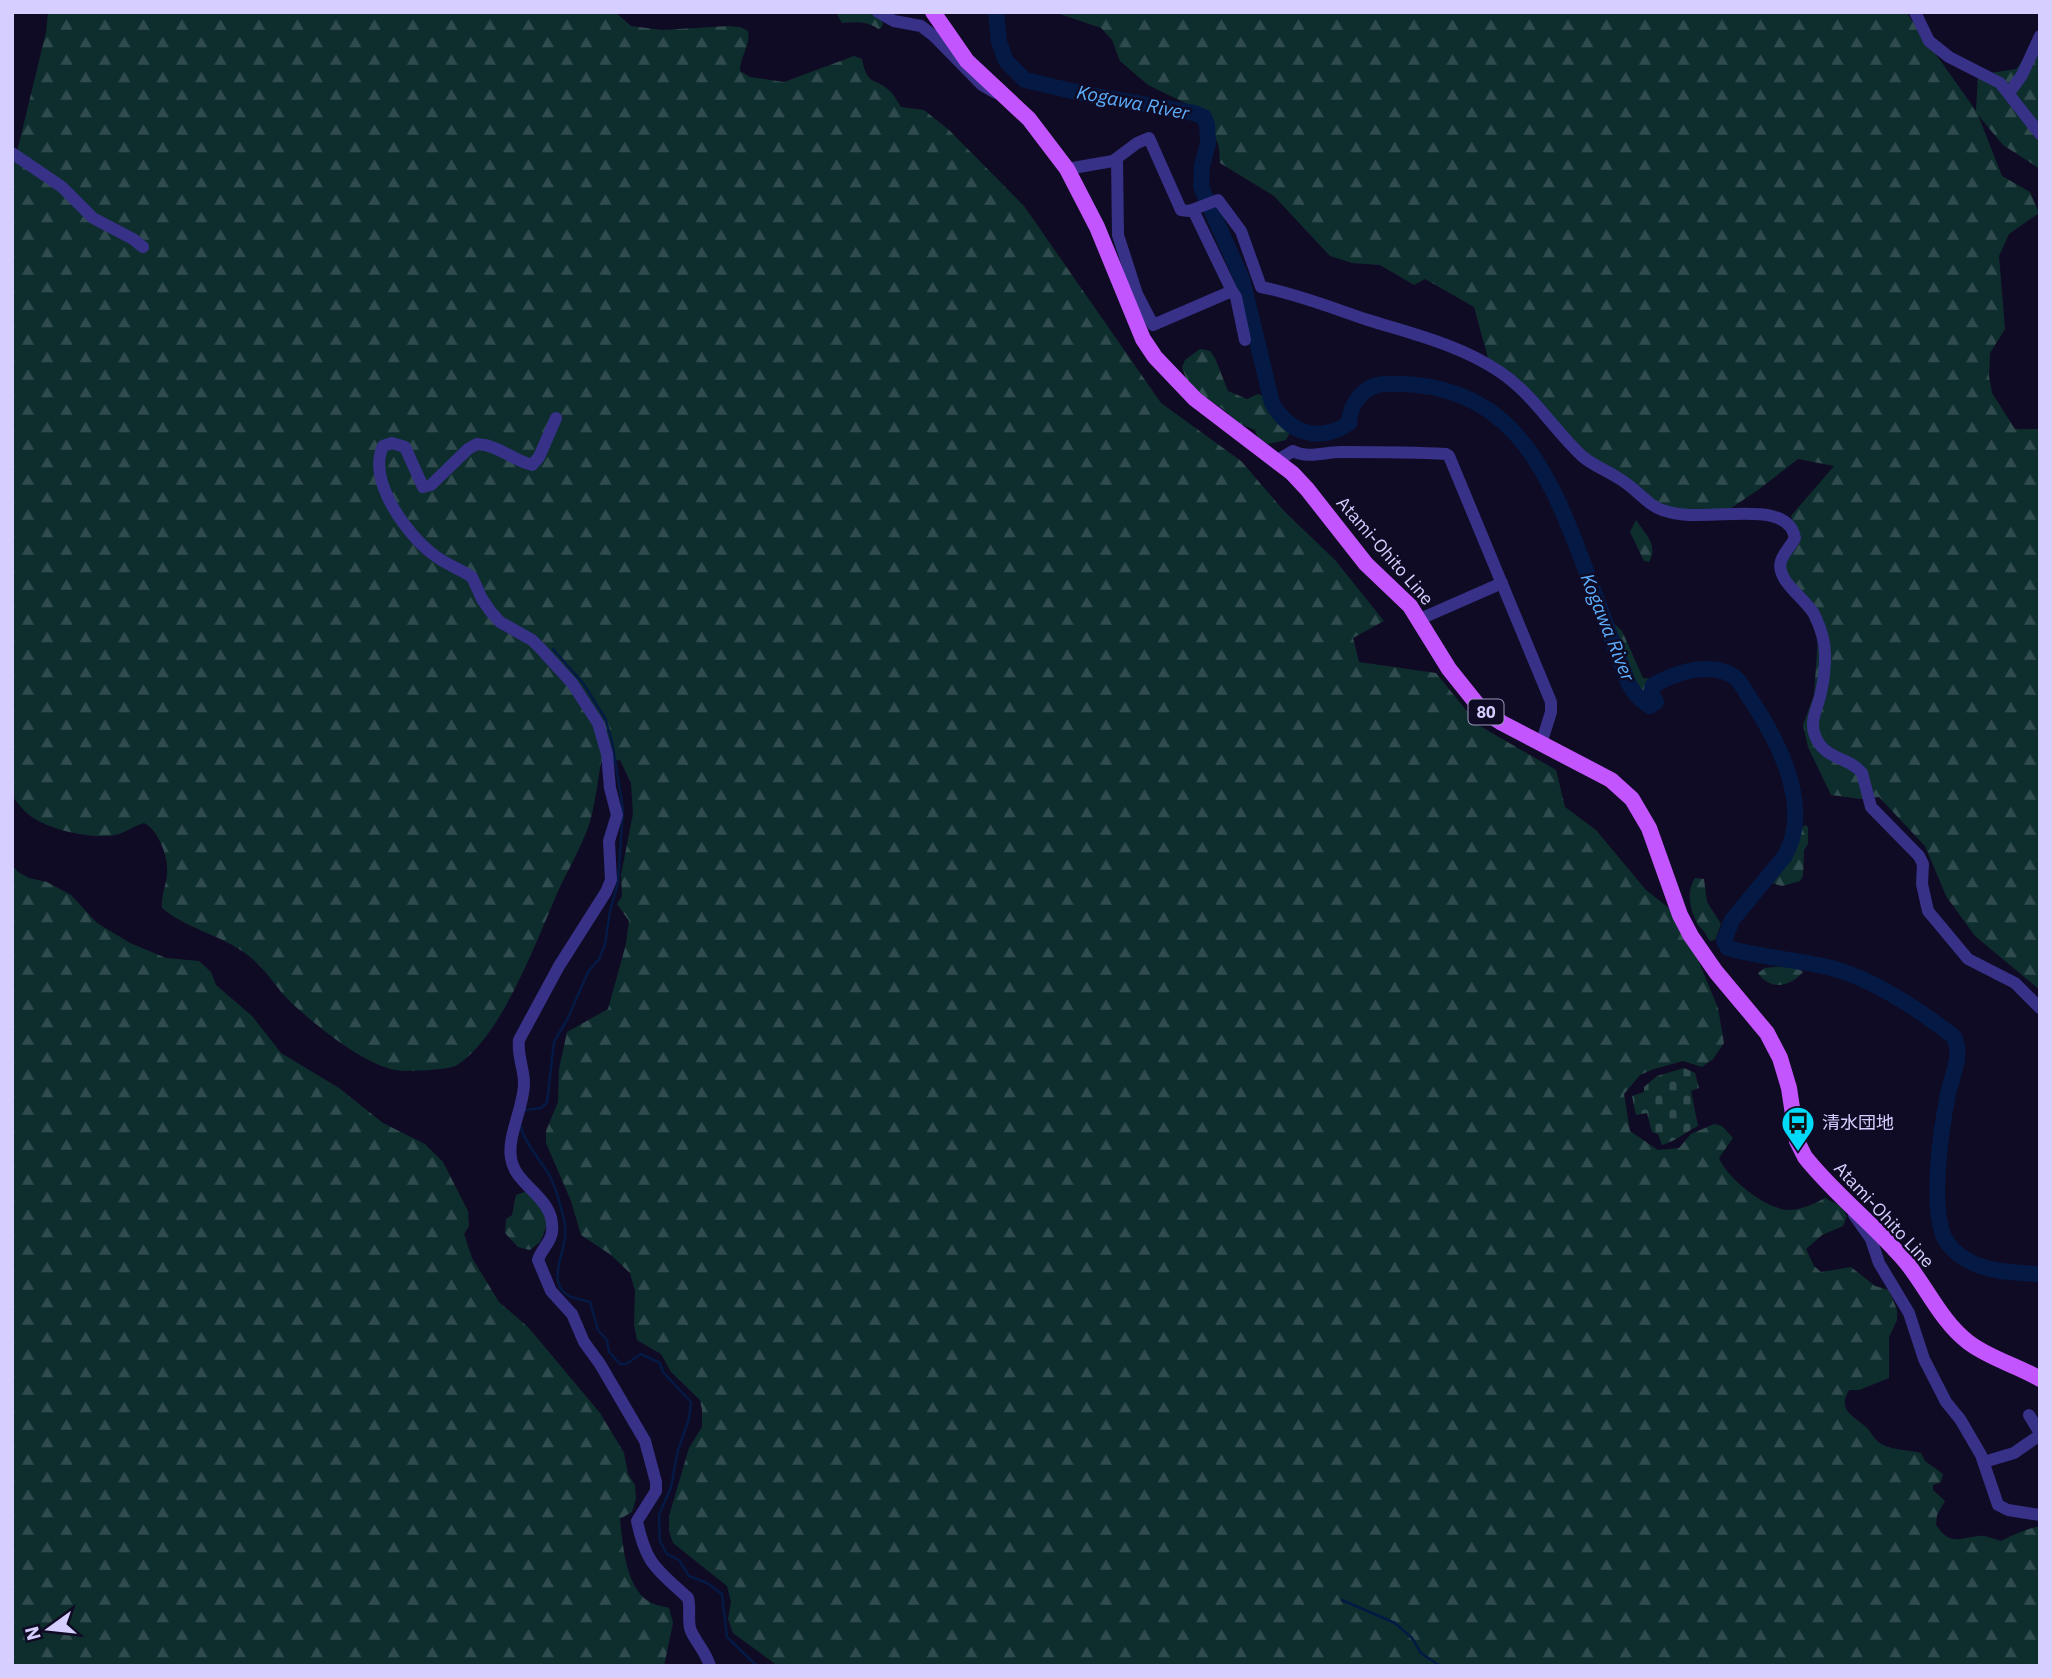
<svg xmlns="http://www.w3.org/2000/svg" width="2052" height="1678" font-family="'IBM Plex Sans','Noto Sans JP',sans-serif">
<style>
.forest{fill:url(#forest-firs)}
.cemetery{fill:url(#cemetery-stones)}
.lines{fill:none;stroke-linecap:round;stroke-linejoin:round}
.stream{stroke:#041a44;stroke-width:2.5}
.river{stroke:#041a44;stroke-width:16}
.minor{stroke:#373188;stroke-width:12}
.major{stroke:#c355ff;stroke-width:16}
.labels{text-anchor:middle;stroke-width:5;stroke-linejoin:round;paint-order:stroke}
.shield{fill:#100b24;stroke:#9a94bd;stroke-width:2}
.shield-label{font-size:16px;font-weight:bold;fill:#d5ceff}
.street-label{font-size:18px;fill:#d5ceff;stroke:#100b24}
.poi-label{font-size:18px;fill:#d5ceff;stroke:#100b24;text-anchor:start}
.water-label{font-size:19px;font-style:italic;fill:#5cb0ff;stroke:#100b24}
</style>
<defs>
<pattern id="forest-firs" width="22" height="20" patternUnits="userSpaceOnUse" patternTransform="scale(1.75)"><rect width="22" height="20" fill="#0e2e2e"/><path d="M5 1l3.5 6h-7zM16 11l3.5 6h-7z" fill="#304b4d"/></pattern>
<pattern id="cemetery-stones" width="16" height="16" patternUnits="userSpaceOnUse" patternTransform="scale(1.75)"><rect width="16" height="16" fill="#0e2e2e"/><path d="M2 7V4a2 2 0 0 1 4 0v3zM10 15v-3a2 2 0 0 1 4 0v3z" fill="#304b4d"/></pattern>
</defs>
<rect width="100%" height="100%" fill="#100b24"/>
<g class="forest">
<path d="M48,12h567l16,14 31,4 66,-4 12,1 8,4c3,14 -8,25 -8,40l10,6 34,5 70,-26 8,3c5,28 14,18 29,33 4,4 7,11 10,15l23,3 25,20 75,76 137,197 80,58 43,50 51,49 49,61 -31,17 6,24 77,11 42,52 78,45 9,37 31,23 50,60 28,22 12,19 32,77 6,35 -11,16 -11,8 -19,-6 -29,8 -14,6 -16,19 6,37 28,19 21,-2 12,-14 23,-10 8,2 11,12 -14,20c9,21 45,50 69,52 13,0 26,-6 37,-12l16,8 6,10 -4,10 -21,9 -16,14 8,17 7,6 30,-5 24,19 14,4 8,20v10l-8,17v41l-30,12h-10c-13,22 7,26 19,39 5,6 7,12 15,16 11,5 26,5 38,8l4,8 18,13 -2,8 -8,3v5l12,11 -8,14 -1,10c14,20 21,14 42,11 7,-1 16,3 23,5 13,-7 26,-12 39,-15v140h-1262l-45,-33 -5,-14 3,-17 -4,-16 -54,-43 -4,-12v-15l20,-68 13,-21v-17l-2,-10 -29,-28 -10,-18 -24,-14 -3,-15 1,-34 -5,-18 -19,-18 -30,-20 -10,-34 -25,-58v-12l12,-29 1,-33 8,-37 41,-23 18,-65 3,-23 -12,-17 5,-8 -1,-21 12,-61 -2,-31 -11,-23 -19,2c-3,17 -5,35 -9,52 -6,25 -21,50 -32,73 -22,49 -57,149 -103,178 -7,5 -52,7 -62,5 -33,-6 -90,-52 -113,-77 -12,-15 -24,-32 -40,-42 -25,-17 -56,-23 -80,-43 -1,-13 4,-21 5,-34 2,-15 -8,-44 -23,-51 -9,3 -17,8 -25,11 -22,7 -69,-4 -87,-17 -8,-5 -14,-14 -20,-21v-640l5,-4 29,-120z"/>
<path d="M836,12h35l10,6 2,6 -2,4 -3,1c-10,-8 -24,-7 -36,-6z"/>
<path d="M1054,12h852l70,99 2,-36 38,-6 24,-31v131l-37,-24 -25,-30 24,61 28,16 9,21 -30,21 -10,22 6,73 -15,24 -1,23 3,17 23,36h25v561l-65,-54 -29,-40 -21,-50 -46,-49 -18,2 -30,-4 -23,-48 -5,-22 11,-30 5,-72 -37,-52 15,-34 -6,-21 43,-50 -36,-7 -40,31 -30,20 -60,2 -80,-54 -100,-100 -14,-51 -49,-28 -11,6 -34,-20 -28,-2 -22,-7 -56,-60 -54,-33 -1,-16 -13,-34 -58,-28 -28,-24 -8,-21 -11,-12z"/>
<path d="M1200,349l10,2 5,7 13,33 19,8 11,-5 7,3 9,16 16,19 -4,8 -18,4 -10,-6 -3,-8 -15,-6 -17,-15 -26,-17 -10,-11 -5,-14 3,-7z"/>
<path d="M1636,520c9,14 23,25 13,42l-5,-1 -14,-29z"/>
<path d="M1610,620l12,11 21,47 8,1v7l-6,6c-21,-13 -26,-45 -36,-67z"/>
<path d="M1806,825l2,2v17l-4,6 -1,26 -3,5 -18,5 -10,-3 3,-11 21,-26 6,-19z"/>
<path d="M12,865l6,7 11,6 18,4 24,13 26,28 33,20 36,15 33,3 12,11 5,13 36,31 29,37 58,35 44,35 42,21 18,18 25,49 1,15 -5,8 8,24 27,44 29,25 72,86 24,40 4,21 7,11 1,14 -4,13 -12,7c3,26 5,66 28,82 5,4 15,5 21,7l4,15 -9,43h-652z"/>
<path d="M1695,878l9,1 3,23 14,22 -6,16 -5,1 -3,-4c-2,-7 -7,-8 -10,-14 -7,-14 -11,-31 -2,-45z"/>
<path d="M1784,966l12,1 7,5c-13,15 -33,19 -45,1l7,-5z"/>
<path d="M528,1191l11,13 9,19 -8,19 -10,8 -12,-3 -13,-14 1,-14 6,-4 4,-20z"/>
</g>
<path class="cemetery" d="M1684,1068l11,5 4,15 -8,3 7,35c-16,8 -18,13 -36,19l-4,-11 -6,-2 -5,-19 -11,2 -4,-19 12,-4v-5l13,-11z"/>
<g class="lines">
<g class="stream">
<path d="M525,1110l16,-2 6,-5 7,-61 14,-24 20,-46 11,-13 6,-15 5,-33 8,-28 5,-74 -11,-68 -7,-23 -22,-35 -30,-34"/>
<path d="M521,1127c1,12 23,38 30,51 6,14 10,28 13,42 8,27 -22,60 5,76 6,3 15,4 21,6l8,28 9,10 2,12 11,12h6l15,-10 19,9 3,9 28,30 -2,17 -11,31 -7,37 -12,28 1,26 7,13 12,6 10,16 18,7 15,11 5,43 30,29"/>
<path d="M1342,1600l53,23 17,15 9,15 19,13"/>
</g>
<path class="river" d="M996,12l3,30 7,19 19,19 64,15 105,18 10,4 3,7 1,19 -6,23 -1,21 41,92 30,124c18,31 48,40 77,20 1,-20 15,-38 36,-39 121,-4 160,77 197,176 15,40 30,80 45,120 6,12 11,19 23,26l6,-4 -5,-9 2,-8c21,-11 49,-21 72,-13 16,5 19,19 28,31 27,41 60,107 31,154l-52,63 -8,21 4,7c31,9 63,11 95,18 44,9 96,43 131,71 9,18 -2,38 -6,57 -7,35 -18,110 -4,143 5,10 14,18 23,23 20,12 50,13 73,14"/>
<g class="minor">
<path d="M878,12l16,9 27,5 13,10 48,49 14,8"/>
<path d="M1915,12l14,29 20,16 51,26 40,51"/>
<path d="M2009,93l13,-18 18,-39"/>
<path d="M12,153l50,34 31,31 40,21 10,8"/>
<path d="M1117,159l1,76 19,59 16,31 79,-34 -39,-81"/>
<path d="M1067,169l46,-8 24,-18 12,-5 32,72 8,1 29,-11 23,31 20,56c36,7 71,21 107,33 45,14 92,25 132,52 33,22 53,57 82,84 10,9 24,14 36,22 13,7 21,17 33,26 37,29 135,-14 144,34 -4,8 -11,14 -14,23 -6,19 24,37 33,53 6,12 11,27 11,41 0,12 -1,25 -4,37 -3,17 -13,29 -5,46 10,22 33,19 46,35l9,34 48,49 4,8 -1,20 6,27 40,48 47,24 25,25"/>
<path d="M1232,291l4,6 9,43"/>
<path d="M556,418l-17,39 -7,8c-20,-5 -33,-20 -55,-21l-9,5 -37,36 -8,2 -18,-40 -13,-4 -9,3c-16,35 24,89 51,109 13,10 26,14 38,22l10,22 9,13 9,10 32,18 9,9 31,34 26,40 9,31 3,34 7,27 -8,26 2,39 -5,12 -47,74 -40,74c-2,16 5,28 5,43 0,24 -17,53 -13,75 4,29 45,39 41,74 -1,10 -11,18 -14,28l13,31 21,23 12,28 16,22 45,77 11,41v9l-19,30c9,44 20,48 51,77 3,10 -1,24 3,33 6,13 15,21 19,35"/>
<path d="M1276,461l17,-10c15,8 31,1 48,1 35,0 70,0 105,2l3,2 102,246v10l-10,32"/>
<path d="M1420,619l82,-36"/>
<path d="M1854,1215l17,24 8,24 30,50 15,46 22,43 14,17 21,36 17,50 10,5 32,5"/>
<path d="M2029,1415l11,18"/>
<path d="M1984,1462l30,-9 26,-18"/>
</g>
<path class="major" d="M933,12l34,49 62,58 38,50 30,58 46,112 12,18 40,42 97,74 15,16 59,75 44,42 39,63 32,40 21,14 109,57 21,19 17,29 31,87 11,21 25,36 51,61 13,25 9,30 8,53 8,16c30,38 70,68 101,105 21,26 35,59 62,80 22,17 49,23 72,37"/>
</g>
<defs>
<symbol id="bus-pin" viewBox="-11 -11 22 30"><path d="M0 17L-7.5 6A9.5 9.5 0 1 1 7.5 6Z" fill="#00daf9" stroke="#100b24"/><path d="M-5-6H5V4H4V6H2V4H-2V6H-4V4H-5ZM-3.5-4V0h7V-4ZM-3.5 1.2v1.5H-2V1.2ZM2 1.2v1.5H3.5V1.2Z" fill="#111"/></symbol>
</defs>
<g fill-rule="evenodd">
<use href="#bus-pin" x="1779" y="1104" width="38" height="52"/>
</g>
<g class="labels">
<rect class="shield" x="1468.5" y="699.5" width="35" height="25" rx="5"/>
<g class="shield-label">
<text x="1486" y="718">80</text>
</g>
<g class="street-label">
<text transform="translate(1385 551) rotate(49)" y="6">Atami-Ohito Line</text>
<text transform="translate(1884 1215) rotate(47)" y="6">Atami-Ohito Line</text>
</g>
<g class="poi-label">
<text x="1822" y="1129">清水団地</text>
</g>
<g class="water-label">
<text transform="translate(1133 102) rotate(11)" y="7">Kogawa River</text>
<text transform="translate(1608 627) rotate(68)" y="7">Kogawa River</text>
</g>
</g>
<rect width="2052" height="1678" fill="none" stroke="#d5ceff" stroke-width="28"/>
<g transform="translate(49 1629) rotate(255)" stroke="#100b24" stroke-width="5" paint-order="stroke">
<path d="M0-5L12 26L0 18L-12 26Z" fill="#d5ceff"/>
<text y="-10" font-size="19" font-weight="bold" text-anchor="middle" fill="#d5ceff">N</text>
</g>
</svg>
